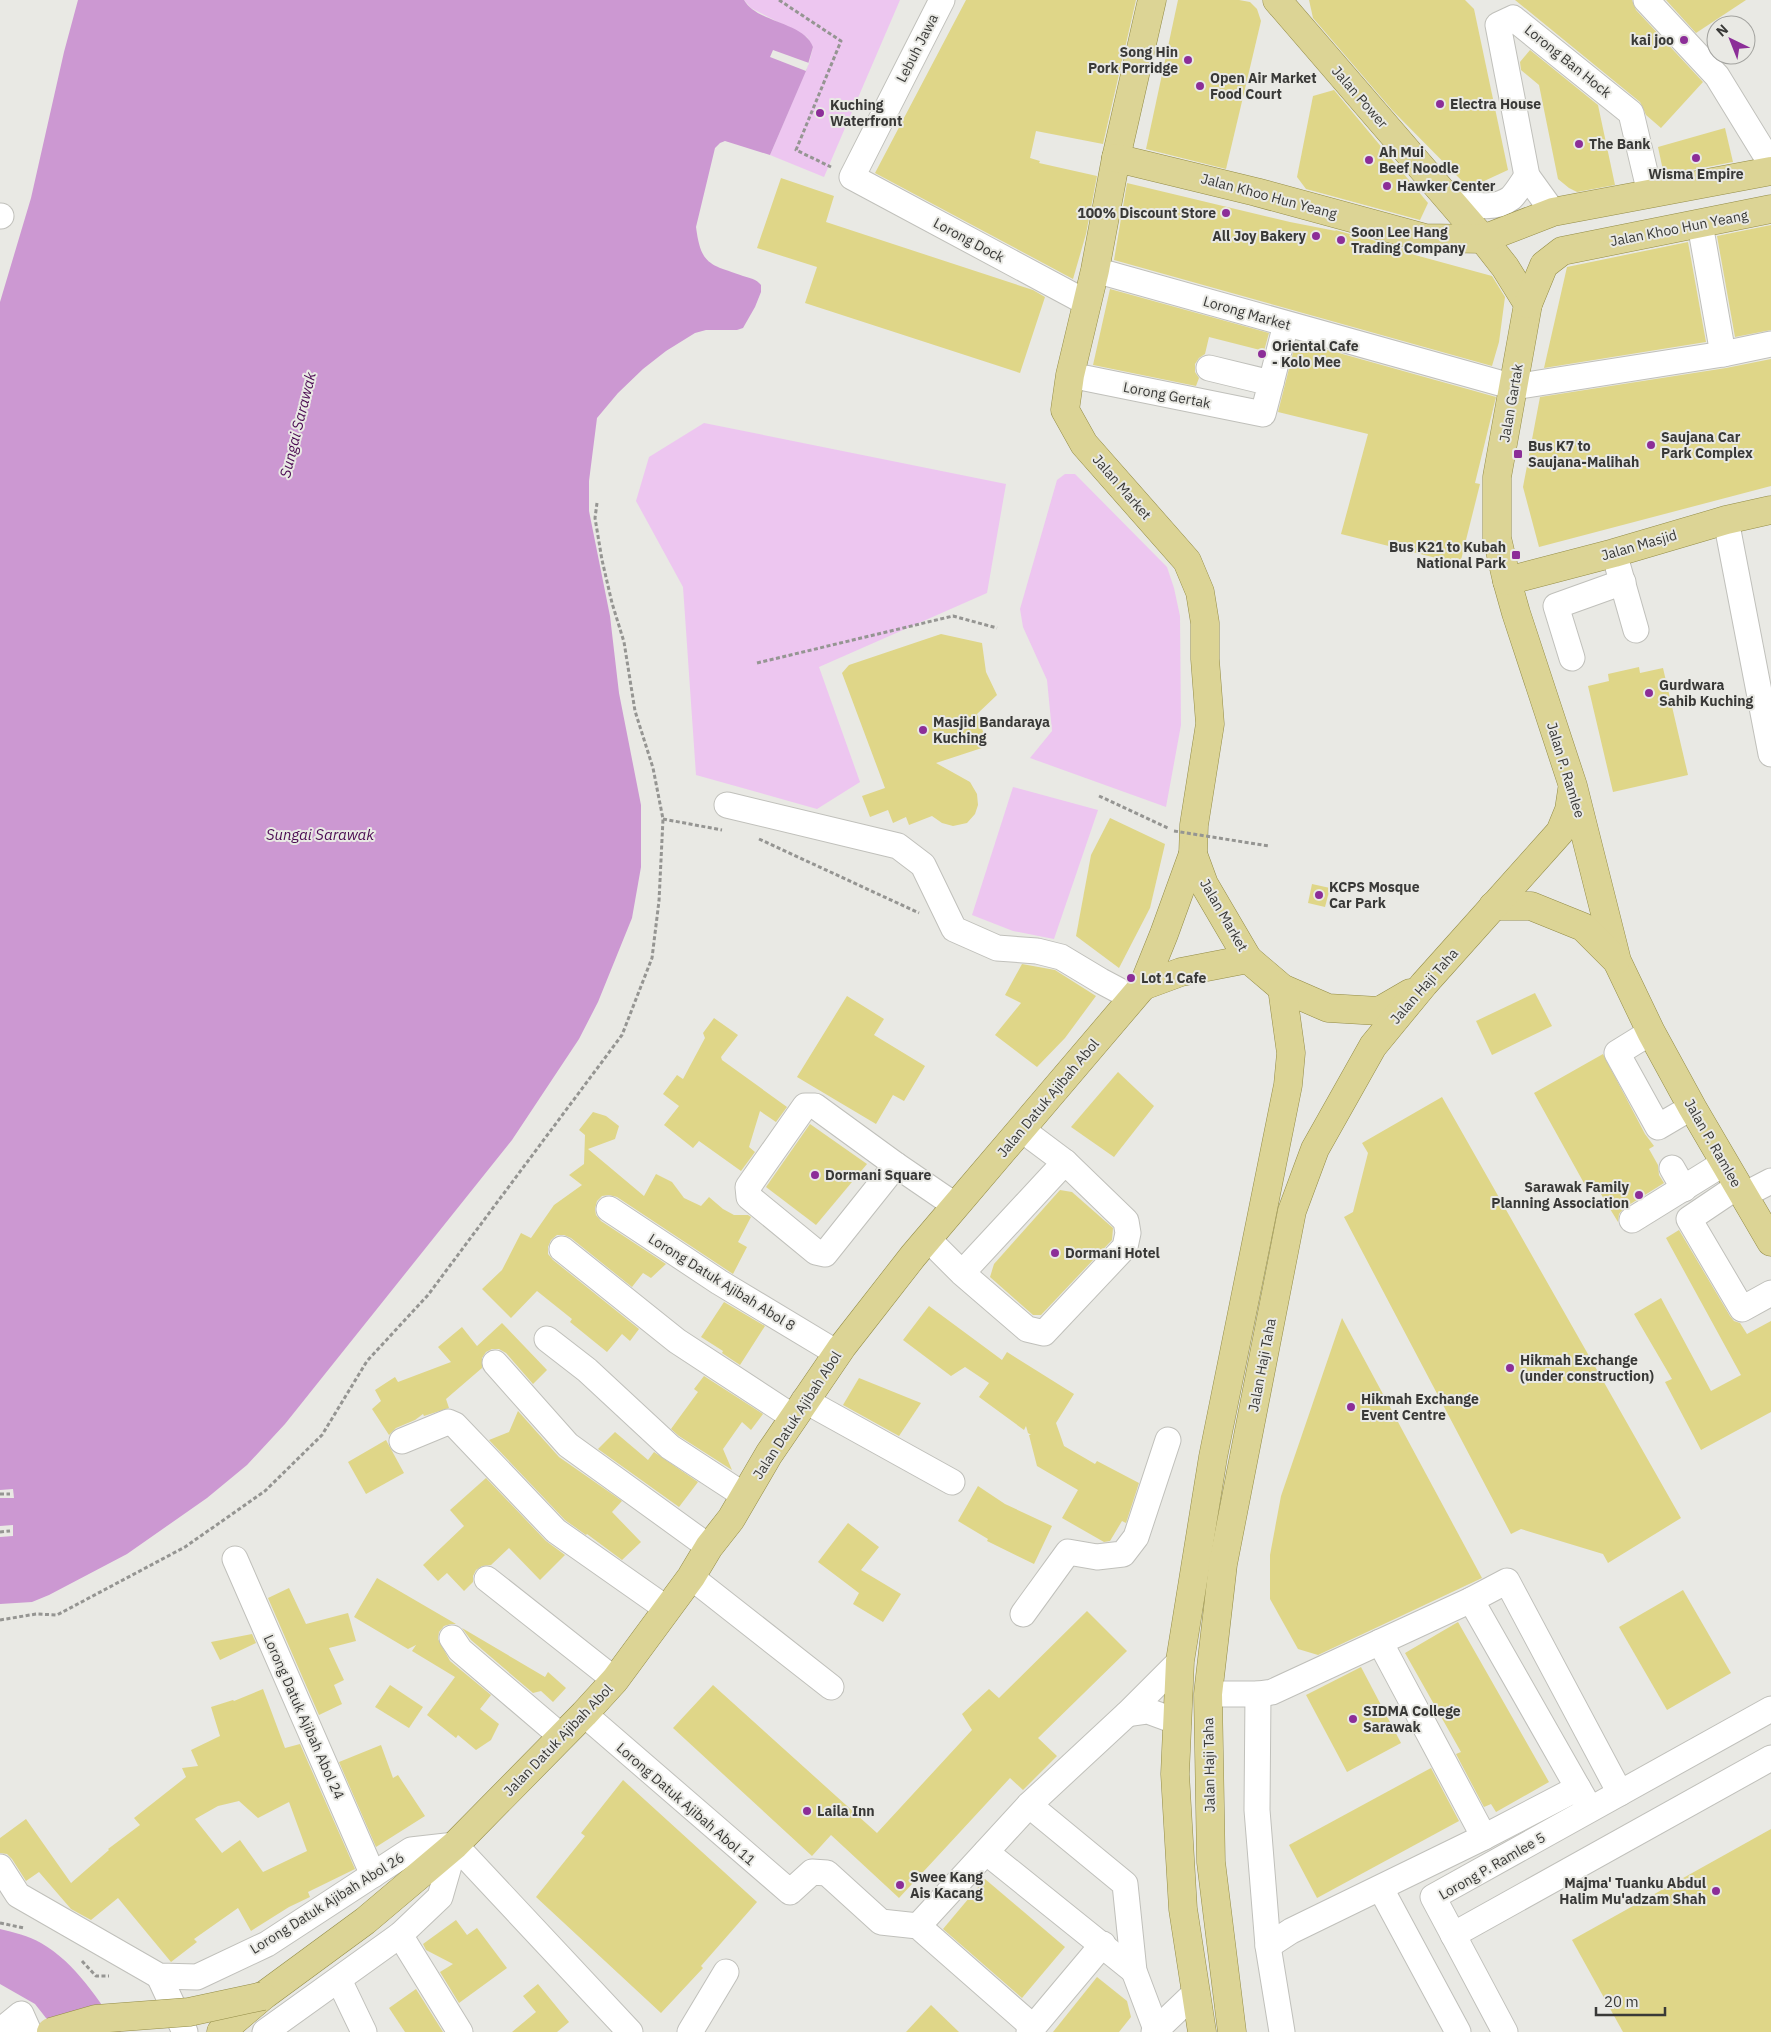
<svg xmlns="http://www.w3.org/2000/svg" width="1771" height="2032" font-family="'IBM Plex Sans',sans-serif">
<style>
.green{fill:#edc6f0}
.water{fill:#cc98d2}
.pier{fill:#e9e9e4}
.building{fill:#dfd688;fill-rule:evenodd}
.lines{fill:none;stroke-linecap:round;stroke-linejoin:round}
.minor-casing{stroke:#c0c0bb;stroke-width:27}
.major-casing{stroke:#938c47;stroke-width:29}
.path{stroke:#959592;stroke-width:3;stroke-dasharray:4 2.5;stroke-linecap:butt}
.minor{stroke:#fff;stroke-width:25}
.major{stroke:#dcd495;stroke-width:28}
.major-bridge-casing{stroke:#938c47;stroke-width:29;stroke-linecap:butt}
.path-bridge{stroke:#959592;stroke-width:3;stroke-dasharray:4 2.5;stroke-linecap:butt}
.major-bridge{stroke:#dcd495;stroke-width:28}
.poi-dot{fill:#8c2e98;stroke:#e9e9e4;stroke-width:2}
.labels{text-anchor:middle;stroke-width:4;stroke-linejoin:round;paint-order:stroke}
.poi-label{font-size:14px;font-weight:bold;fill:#393937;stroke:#e9e9e4;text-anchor:start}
.street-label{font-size:14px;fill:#393937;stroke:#e9e9e4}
.water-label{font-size:15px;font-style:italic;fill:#4b0b52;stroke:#e9e9e4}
</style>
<rect width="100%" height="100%" fill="#e9e9e4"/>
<g class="green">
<path d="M744,0h156l-76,177 -54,-22 39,-92 4,-16 -6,-10 -56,-29z"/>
<path d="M704,423l302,61 -19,109 -168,74 41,115 -43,27 -121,-34 -13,-188 -47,-86 13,-44z"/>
<path d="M1065,474h10l92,93 7,21 6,28 1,109 -15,82 -136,-49 22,-27 -5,-51 -24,-53 -3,-18 37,-129z"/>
<path d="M1013,787l85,23 -44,129 -41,-8 -41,-16z"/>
</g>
<g class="water">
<path d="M78,0h666c13,23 60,22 69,47l-7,24 -36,84 -45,-14 -5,2 -5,5 -19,79c5,39 14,37 47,49 7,2 13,3 18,9v7l-6,15 -12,21 -6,2h-31l-11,3 -29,18 -23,18 -25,24 -21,25 -8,63v30l21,105 9,77 22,112v62l-9,51 -34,84 -19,37 -67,101 -227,284 -38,41 -40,33 -80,56 -78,41 -17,7 -32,2v-1302l31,-104 33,-146z"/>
<path d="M0,1929c13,3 29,7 41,14 35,20 57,57 80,89h-64l-22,-28 -35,-20z"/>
</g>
<g class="pier">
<path d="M773,50l36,13 -3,8 -36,-14z"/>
<path d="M13,1489l1,9h-14v-8z"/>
<path d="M13,1525v11l-13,1v-11z"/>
</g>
<g class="building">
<path d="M966,0h170l-33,144 -67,-13 -6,27 10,3 -1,2 58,13 -11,58 -13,45 -198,-106z"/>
<path d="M1178,0h61l11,2 7,7 4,12 -35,148 -80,-20z"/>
<path d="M1309,0h156l9,9 34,161 -39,18 -76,-77 -80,-93z"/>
<path d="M1515,0h117l4,10 67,72 -42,46 -15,-13 -6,-13z"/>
<path d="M1666,0h80l-50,33z"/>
<path d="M1530,50l68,55 17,80 -38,7 -8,-4 -11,-9 -19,-94 -18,-15 -1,-8z"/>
<path d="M1334,90l94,113 -8,17 -114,-31 -9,-12 16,-81z"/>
<path d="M1725,128l8,34 -69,13 -6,-28z"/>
<path d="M781,178l53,18 -8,26 207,68 12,7 -25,76 -215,-70 12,-36 -60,-19z"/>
<path d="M1127,183l163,39 46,9 -1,-1 71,19 -2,3 88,24 13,21 -6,45 -7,24 -378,-106z"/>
<path d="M1771,225v105l-36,7 -18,-101z"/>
<path d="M1688,242l18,100 -162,26 23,-101z"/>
<path d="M1110,289l159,44 -5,18 -55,-14 -4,17 -6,4 -4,6v8l4,6 -3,8 -103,-21z"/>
<path d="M1296,341l200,56 -21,86 5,1 -20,80 -119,-30 27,-100 -90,-22z"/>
<path d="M1771,359v127l-232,61 -16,-60 17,-90 186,-29z"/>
<path d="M941,634l41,9 4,29 11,23 -20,19 11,32 -52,17 34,19 7,12 1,11 -3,9 -8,9 -14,3 -11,-3 -10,-7 -23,9 -3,-8 -13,6 -5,-13 -18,7 -8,-21 23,-8 -43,-115 7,-8z"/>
<path d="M1639,667l1,6 23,-5 25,107 -75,17 -25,-106 21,-5 -1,-7z"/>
<path d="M1110,818l55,26 -15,64 -31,60 -43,-32 15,-81z"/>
<path d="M1312,884l18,4 -5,19 -17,-4z"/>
<path d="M1022,964l33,6 41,26 -31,42 -28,29 -42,-32 26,-32 -16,-8z"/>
<path d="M1535,993l17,33 -60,29 -16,-34z"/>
<path d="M847,996l37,23 -10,16 51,31 -21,35 -11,-6 -17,29 -79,-47z"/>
<path d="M714,1018l24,17 -17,22 1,3 65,47 -11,15 -16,-11 -11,36 6,5 -14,19 -42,-30 -6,7 -29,-23 15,-19 -16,-12 14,-19 6,4 22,-41 -2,-5z"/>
<path d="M1603,1054l42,80 9,12 -5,3 9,16 1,10 5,8 -40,25 -5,6 -1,8 -25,-41 -8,4 -51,-92z"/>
<path d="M1118,1072l36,34 -40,51 -43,-30z"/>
<path d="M1442,1097l239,421 -73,45 -5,-9 -82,-25 -10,5 -167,-317 9,-5 15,-59 -6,-10z"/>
<path d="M593,1112l13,4 13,10 -4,13 -27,10 56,47 12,-22 16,8 12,16 17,8 8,-9 14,12 11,6h14l3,2 -13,25 9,5 -14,27 -116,-77 -8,-2 -7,1 -5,5 -2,8 1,6 5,6 65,43 -15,14 -8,-5 -11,14 -61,-49 -7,-3h-7l-6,5 -3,7v7l5,6 86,69 -9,12 -8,-7 -15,18 -37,-30 2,-3 -35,-28 -26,27 -29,-29 20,-19 19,-37 10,5 23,-33 28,-20 -13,-10 15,-11 1,-29 -6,-5z"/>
<path d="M810,1124l57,40 -51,61 -50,-38z"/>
<path d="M1060,1190l12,2 41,36 -1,12 -71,75h-8l-43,-38 4,-13z"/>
<path d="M1679,1230l51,86 4,5 6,2 7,11 24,-13v91l-70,38 -36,-68 7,-3 -38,-65 27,-16 50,93 30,-16 -75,-137z"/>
<path d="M724,1302l41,24 -25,39 -18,-12 1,-2 -22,-14z"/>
<path d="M929,1306l73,54 5,-8 67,42 -18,29 8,23 31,18 2,-3 42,22 -13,40 -4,-2 -12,20 -6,1 -42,-24 16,-28 -41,-24 -8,-31h2l-3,-2 -2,-7 -2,4 -45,-33 10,-14 -24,-16 -14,9 -48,-36z"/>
<path d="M1342,1318l140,260 -164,77 -20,-6 -28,-50v-44l11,-59z"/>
<path d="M502,1323l45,47 -14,14 -27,-31 -7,-4h-7l-6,3 -4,6v10l-36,31 3,9 -25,8 -1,-2 -8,6 -19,8 -7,7 -17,-26 9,-8 -6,-11 20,-13 3,5 53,-20 -13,-15 24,-20 15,19z"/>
<path d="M704,1376l59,38 -12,16 -9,-8 -19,27 9,21 -53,-34 -8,-7 27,-37 -4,-3z"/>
<path d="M859,1378l62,25 -22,33 -56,-31z"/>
<path d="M518,1411l41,46 63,44 -10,11 29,30 -19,18 -35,-26 -1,1 -21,-15 -76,-80 20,-8z"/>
<path d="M615,1432l33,28 6,-8 44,30 -19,25 -81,-58z"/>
<path d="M386,1440l18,33 -38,21 -18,-32z"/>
<path d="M486,1478l60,63 19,14 -25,25 -31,-32 -18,17 -9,1 -6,4 -3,6v6l-9,9 -17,-18 -9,8 -15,-16 41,-39 -14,-16z"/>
<path d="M978,1486l27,18 47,22 -18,38 -47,-23 1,-2 -30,-18z"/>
<path d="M848,1523l31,24 -18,23 40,24 -18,28 -30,-18 6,-11 -41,-31z"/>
<path d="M377,1578l79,46h-5l-7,2 -5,6 -1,7 12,22 41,34 -11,14 19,15 -8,16 -15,10 -18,-15 -2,3 -29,-23 28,-38 -43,-26 4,-6 -8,4 -54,-32z"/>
<path d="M289,1588l17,36 42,-11 8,28 -27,7 15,32 -10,5 8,19 -23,11 -51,-117z"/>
<path d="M1683,1590l48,83 -64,37 -48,-83z"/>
<path d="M1087,1611l40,40 -89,87 19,18 -34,34 -13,-12 -111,120 -68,-63 -19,21 -139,-128 40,-43 164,148 95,-103 -10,-16 27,-25 10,9z"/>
<path d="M1458,1622l91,160 -53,30 -5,-8 -7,3 -28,-53 5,-2 -56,-99z"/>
<path d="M462,1628l83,49 3,-5 18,16 -13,14 -12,-11 -8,2 -62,-53z"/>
<path d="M252,1634l4,9 -36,17 -9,-18z"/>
<path d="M1361,1667l40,76 -54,29 -41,-77z"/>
<path d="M390,1685l33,22 -14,21 -34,-21z"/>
<path d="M263,1689l22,59 15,-4 55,125 -47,23 2,5 -21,10 -38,24 -13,-23 -44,31 3,3 -26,20 -53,-64 -27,22 -20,-11 -32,-37 -13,9 -14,-22 -5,-5 -7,-1v-15l26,-19 45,64 38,-33 -1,-1 32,-24 -6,-7 52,-41 -4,-9 16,-2 -7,-16 29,-14 -9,-29 22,-7 1,1zM239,1801l19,17 31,-16 18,49 -44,21 -23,-32 -18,13 -27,-34 23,-13z"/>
<path d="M381,1745l12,33 5,-3 27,41 -49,31 -37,-85z"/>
<path d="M1431,1768l28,53 -142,77 -28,-53z"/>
<path d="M623,1780l134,122 -56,64 2,2 -42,45 -125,-116 49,-61 -4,-3z"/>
<path d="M1771,1829v203h-148l-51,-92z"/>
<path d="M985,1879l80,68 -43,51 -79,-69z"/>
<path d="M456,1920l11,15 10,-7 30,40 -48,35 -19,-31 13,-8 -27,-14 -3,-6z"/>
<path d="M1097,1977l30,24 4,16 -12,15h-66z"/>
<path d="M538,1984l31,38 -12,10h-45l24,-20 -13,-16z"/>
<path d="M416,1989l27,43h-38l-16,-24z"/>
<path d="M931,2005l28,27h-53z"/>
</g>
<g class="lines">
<defs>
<g id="minor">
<path d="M942,0l-90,177 235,126"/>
<path d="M1646,0l71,76 54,88"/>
<path d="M1447,197c20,7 46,15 64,1 6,-6 11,-15 16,-22"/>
<path d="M1553,212l-26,-36 -29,-151 15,-7 118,95 19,80"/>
<path d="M0,216h1"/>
<path d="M1700,224l23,130"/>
<path d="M1095,270l419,117 209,-33 48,-10"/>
<path d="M1070,375l193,39 8,-31 -62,-15"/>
<path d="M1271,383l15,-59"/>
<path d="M1726,520l45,234"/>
<path d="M1618,567l18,63"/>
<path d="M1572,658l-16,-52 67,-24"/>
<path d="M727,805l171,41 25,19 31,64 43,19 40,3 24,6 40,24 32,17"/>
<path d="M1651,1032l-34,21 41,74 34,-20"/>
<path d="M805,1106h10l81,59 -71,89 -9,-2 -67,-55 -1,-10z"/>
<path d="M1021,1129l44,33"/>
<path d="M896,1165l60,41"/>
<path d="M1672,1168l12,21"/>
<path d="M1738,1186l-49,33 53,90 29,-16"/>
<path d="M1744,1195l27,-14"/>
<path d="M609,1209l110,73 118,71"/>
<path d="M1632,1220l92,-57"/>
<path d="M928,1239l34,34 65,56 17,4 81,-86 3,-14 -2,-12 -61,-59 -103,111"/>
<path d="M562,1249l115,92 116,76"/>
<path d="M547,1339l40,31 83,77 75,49"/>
<path d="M495,1363l73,82 141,102"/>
<path d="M804,1400l148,82"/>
<path d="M402,1441l46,-19 7,3 101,106 111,78"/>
<path d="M235,1559l138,316"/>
<path d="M691,1577l140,110"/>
<path d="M487,1579l128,101"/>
<path d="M1471,1600l115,202"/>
<path d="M1023,1614l45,-62 29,5 26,-3 13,-17 32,-97"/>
<path d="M452,1638l8,12 102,87"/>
<path d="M1380,1642l104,195"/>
<path d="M1208,1694h50l14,-2 199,-92 36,-19 113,212"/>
<path d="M1258,1694l-1,116 11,136 14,86"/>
<path d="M584,1714l206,178 22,-20 15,1 54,49 37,4 115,101"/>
<path d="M1127,1714l21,-3 30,11"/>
<path d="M1029,1805l96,79 9,87 23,61"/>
<path d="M455,1845l175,187"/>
<path d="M986,1852l148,119"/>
<path d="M0,1867l18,28 141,81 38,1 70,-33 144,-94 44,-5"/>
<path d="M1381,1889l77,143"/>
<path d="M918,1926l111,-121 98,-91 53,-53"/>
<path d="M400,1935l60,97"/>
<path d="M1453,1935l318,-177"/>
<path d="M1268,1946l23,-15 193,-94 94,-49"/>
<path d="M159,1976l26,56"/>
<path d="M339,1980l25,52"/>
<path d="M0,2031l21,-17 8,18"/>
<path d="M265,2032l135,-97 40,-38 15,-52"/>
<path d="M690,2032l36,-60"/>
<path d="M1029,2032l74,-88"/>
<path d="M1154,2032l42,-40"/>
<path d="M1505,2032l-72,-135 338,-188"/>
</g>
<g id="major">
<path d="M1152,0l-36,158 -21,112 -25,105 -5,35 19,34 103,117 13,31 5,31v36l5,65 -16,101 -1,29 11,30 44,75"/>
<path d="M1277,0l206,239 22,28 23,37 -31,173v61l10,43 9,32 57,173 44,175 34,71 41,75 79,135"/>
<path d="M1116,158l140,34 169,46 58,1 70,-27 218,-41"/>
<path d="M1528,304l16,-39 18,-14 209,-42"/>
<path d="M1507,581l107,-28 112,-33 45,-10"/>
<path d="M1493,906h38l52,21 33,33"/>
<path d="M1143,986l38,-14 67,-13 34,29 46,20 51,3 31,-18"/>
<path d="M221,2032l42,-36 102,-75 90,-76 129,-131 31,-34 76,-103 18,-30 22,-28 38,-65 73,-107 71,-91 230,-270 21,-52 29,-80"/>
<path d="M1202,2032l-19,-123 -8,-135 5,-113 33,-204 75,-372 3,-32 -9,-65"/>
<path d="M1232,2032l-21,-170 -3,-168 15,-130 69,-353 23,-62 58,-103 51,-62 136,-152 9,-22 3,-20"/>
</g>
</defs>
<use href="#minor" class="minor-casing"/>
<use href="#major" class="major-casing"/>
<g class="path">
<path d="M779,0l62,41 -45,109 35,17"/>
<path d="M757,663l196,-47 44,12"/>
<path d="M1099,796l69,32"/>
<path d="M663,819l59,11"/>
<path d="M759,839l160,74"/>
<path d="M0,1494h10"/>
<path d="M0,1532l10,-1"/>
<path d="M0,1620l36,-6 21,1 128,-68 80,-56 57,-56 45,-74 61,-66 194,-260 30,-77 7,-57 4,-82 -10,-51 -18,-57 -11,-69 -12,-39 -10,-43 -7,-42 2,-15"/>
<path d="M0,1923l24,5"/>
<path d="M82,1961l14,15h13"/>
</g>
<use href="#minor" class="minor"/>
<use href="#major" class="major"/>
<defs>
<path id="major-bridge" d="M51,2032l45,-13 93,-7 74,-16"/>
</defs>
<use href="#major-bridge" class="major-bridge-casing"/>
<path class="path-bridge" d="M1174,831l95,15"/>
<use href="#major-bridge" class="major-bridge"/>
</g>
<g class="poi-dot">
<circle cx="1684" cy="40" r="5"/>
<circle cx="1188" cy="60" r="5"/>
<circle cx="1200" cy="86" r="5"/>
<circle cx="1440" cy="104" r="5"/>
<circle cx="820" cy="113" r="5"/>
<circle cx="1579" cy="144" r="5"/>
<circle cx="1696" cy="158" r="5"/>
<circle cx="1369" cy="160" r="5"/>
<circle cx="1387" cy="186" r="5"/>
<circle cx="1226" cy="213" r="5"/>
<circle cx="1316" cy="236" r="5"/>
<circle cx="1341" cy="240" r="5"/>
<circle cx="1262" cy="354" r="5"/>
<circle cx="1651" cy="445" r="5"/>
<rect x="1513" y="449" width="10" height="10" rx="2.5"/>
<rect x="1511" y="550" width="10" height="10" rx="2.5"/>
<circle cx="1649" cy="693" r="5"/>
<circle cx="923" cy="730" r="5"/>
<circle cx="1319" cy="895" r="5"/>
<circle cx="1131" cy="978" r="5"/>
<circle cx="815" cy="1175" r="5"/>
<circle cx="1639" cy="1195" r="5"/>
<circle cx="1055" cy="1253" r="5"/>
<circle cx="1510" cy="1368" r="5"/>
<circle cx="1351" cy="1407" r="5"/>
<circle cx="1353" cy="1719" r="5"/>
<circle cx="807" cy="1811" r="5"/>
<circle cx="900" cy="1885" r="5"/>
<circle cx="1716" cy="1891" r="5"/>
</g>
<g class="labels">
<g class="poi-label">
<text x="1674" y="45" text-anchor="end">kai joo</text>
<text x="1178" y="57" text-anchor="end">Song Hin<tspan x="1178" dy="16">Pork Porridge</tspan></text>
<text x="1210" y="83">Open Air Market<tspan x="1210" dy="16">Food Court</tspan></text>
<text x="1450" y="109">Electra House</text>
<text x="830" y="110">Kuching<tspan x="830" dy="16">Waterfront</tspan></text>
<text x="1589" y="149">The Bank</text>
<text x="1379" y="157">Ah Mui<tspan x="1379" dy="16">Beef Noodle</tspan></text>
<text x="1696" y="179" text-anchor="middle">Wisma Empire</text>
<text x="1397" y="191">Hawker Center</text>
<text x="1216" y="218" text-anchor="end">100% Discount Store</text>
<text x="1351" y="237">Soon Lee Hang<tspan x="1351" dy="16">Trading Company</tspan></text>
<text x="1306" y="241" text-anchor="end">All Joy Bakery</text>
<text x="1272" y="351">Oriental Cafe<tspan x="1272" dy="16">- Kolo Mee</tspan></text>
<text x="1661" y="442">Saujana Car<tspan x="1661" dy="16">Park Complex</tspan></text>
<text x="1528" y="451">Bus K7 to<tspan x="1528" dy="16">Saujana-Malihah</tspan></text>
<text x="1506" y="552" text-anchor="end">Bus K21 to Kubah<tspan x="1506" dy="16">National Park</tspan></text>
<text x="1659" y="690">Gurdwara<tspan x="1659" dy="16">Sahib Kuching</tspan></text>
<text x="933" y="727">Masjid Bandaraya<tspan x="933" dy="16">Kuching</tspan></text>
<text x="1329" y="892">KCPS Mosque<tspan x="1329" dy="16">Car Park</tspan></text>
<text x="1141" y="983">Lot 1 Cafe</text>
<text x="825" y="1180">Dormani Square</text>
<text x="1629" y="1192" text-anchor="end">Sarawak Family<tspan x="1629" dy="16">Planning Association</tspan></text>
<text x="1065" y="1258">Dormani Hotel</text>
<text x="1520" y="1365">Hikmah Exchange<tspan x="1520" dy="16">(under construction)</tspan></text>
<text x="1361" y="1404">Hikmah Exchange<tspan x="1361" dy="16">Event Centre</tspan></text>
<text x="1363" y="1716">SIDMA College<tspan x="1363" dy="16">Sarawak</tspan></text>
<text x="817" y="1816">Laila Inn</text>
<text x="910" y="1882">Swee Kang<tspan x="910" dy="16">Ais Kacang</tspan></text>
<text x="1706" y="1888" text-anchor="end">Majma' Tuanku Abdul<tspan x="1706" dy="16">Halim Mu'adzam Shah</tspan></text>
</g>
<g class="street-label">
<text transform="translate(917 48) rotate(-63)" y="5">Lebuh Jawa</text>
<text transform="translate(1568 61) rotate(39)" y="5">Lorong Ban Hock</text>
<text transform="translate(1360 97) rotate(49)" y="5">Jalan Power</text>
<text transform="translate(1269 196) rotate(15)" y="5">Jalan Khoo Hun Yeang</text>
<text transform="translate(1679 228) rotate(-11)" y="5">Jalan Khoo Hun Yeang</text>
<text transform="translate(969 240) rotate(28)" y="5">Lorong Dock</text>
<text transform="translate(1247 313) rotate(16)" y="5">Lorong Market</text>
<text transform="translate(1167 395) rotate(11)" y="5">Lorong Gertak</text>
<text transform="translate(1511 403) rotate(-80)" y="5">Jalan Gartak</text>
<text transform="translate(1122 487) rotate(49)" y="5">Jalan Market</text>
<text transform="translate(1639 545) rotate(-16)" y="5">Jalan Masjid</text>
<text transform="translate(1566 770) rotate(73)" y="5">Jalan P. Ramlee</text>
<text transform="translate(1224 915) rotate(60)" y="5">Jalan Market</text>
<text transform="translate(1424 986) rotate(-49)" y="5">Jalan Haji Taha</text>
<text transform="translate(1048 1098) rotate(-50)" y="5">Jalan Datuk Ajibah Abol</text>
<text transform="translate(1713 1143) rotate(60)" y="5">Jalan P. Ramlee</text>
<text transform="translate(722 1282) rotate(32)" y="5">Lorong Datuk Ajibah Abol 8</text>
<text transform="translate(1262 1365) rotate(-79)" y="5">Jalan Haji Taha</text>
<text transform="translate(797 1415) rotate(-57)" y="5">Jalan Datuk Ajibah Abol</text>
<text transform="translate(304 1717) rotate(66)" y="5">Lorong Datuk Ajibah Abol 24</text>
<text transform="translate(558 1740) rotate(-46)" y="5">Jalan Datuk Ajibah Abol</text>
<text transform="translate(1209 1765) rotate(-91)" y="5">Jalan Haji Taha</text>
<text transform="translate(686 1804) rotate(41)" y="5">Lorong Datuk Ajibah Abol 11</text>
<text transform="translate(1492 1866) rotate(-30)" y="5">Lorong P. Ramlee 5</text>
<text transform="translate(327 1903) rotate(-32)" y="5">Lorong Datuk Ajibah Abol 26</text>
</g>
<g class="water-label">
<text transform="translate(298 425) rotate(-76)" y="5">Sungai Sarawak</text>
<text x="320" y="840">Sungai Sarawak</text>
</g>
</g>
<g transform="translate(1731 40) rotate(317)"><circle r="24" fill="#e9e9e4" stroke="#a3a39f"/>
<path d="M0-4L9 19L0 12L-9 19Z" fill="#8c2e98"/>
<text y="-8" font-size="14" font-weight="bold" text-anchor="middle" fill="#393937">N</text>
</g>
<path d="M1596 2007v8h69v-8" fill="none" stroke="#393937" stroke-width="2.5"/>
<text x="1604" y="2007" font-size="15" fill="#393937" stroke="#e9e9e4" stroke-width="4" paint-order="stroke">20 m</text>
</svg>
